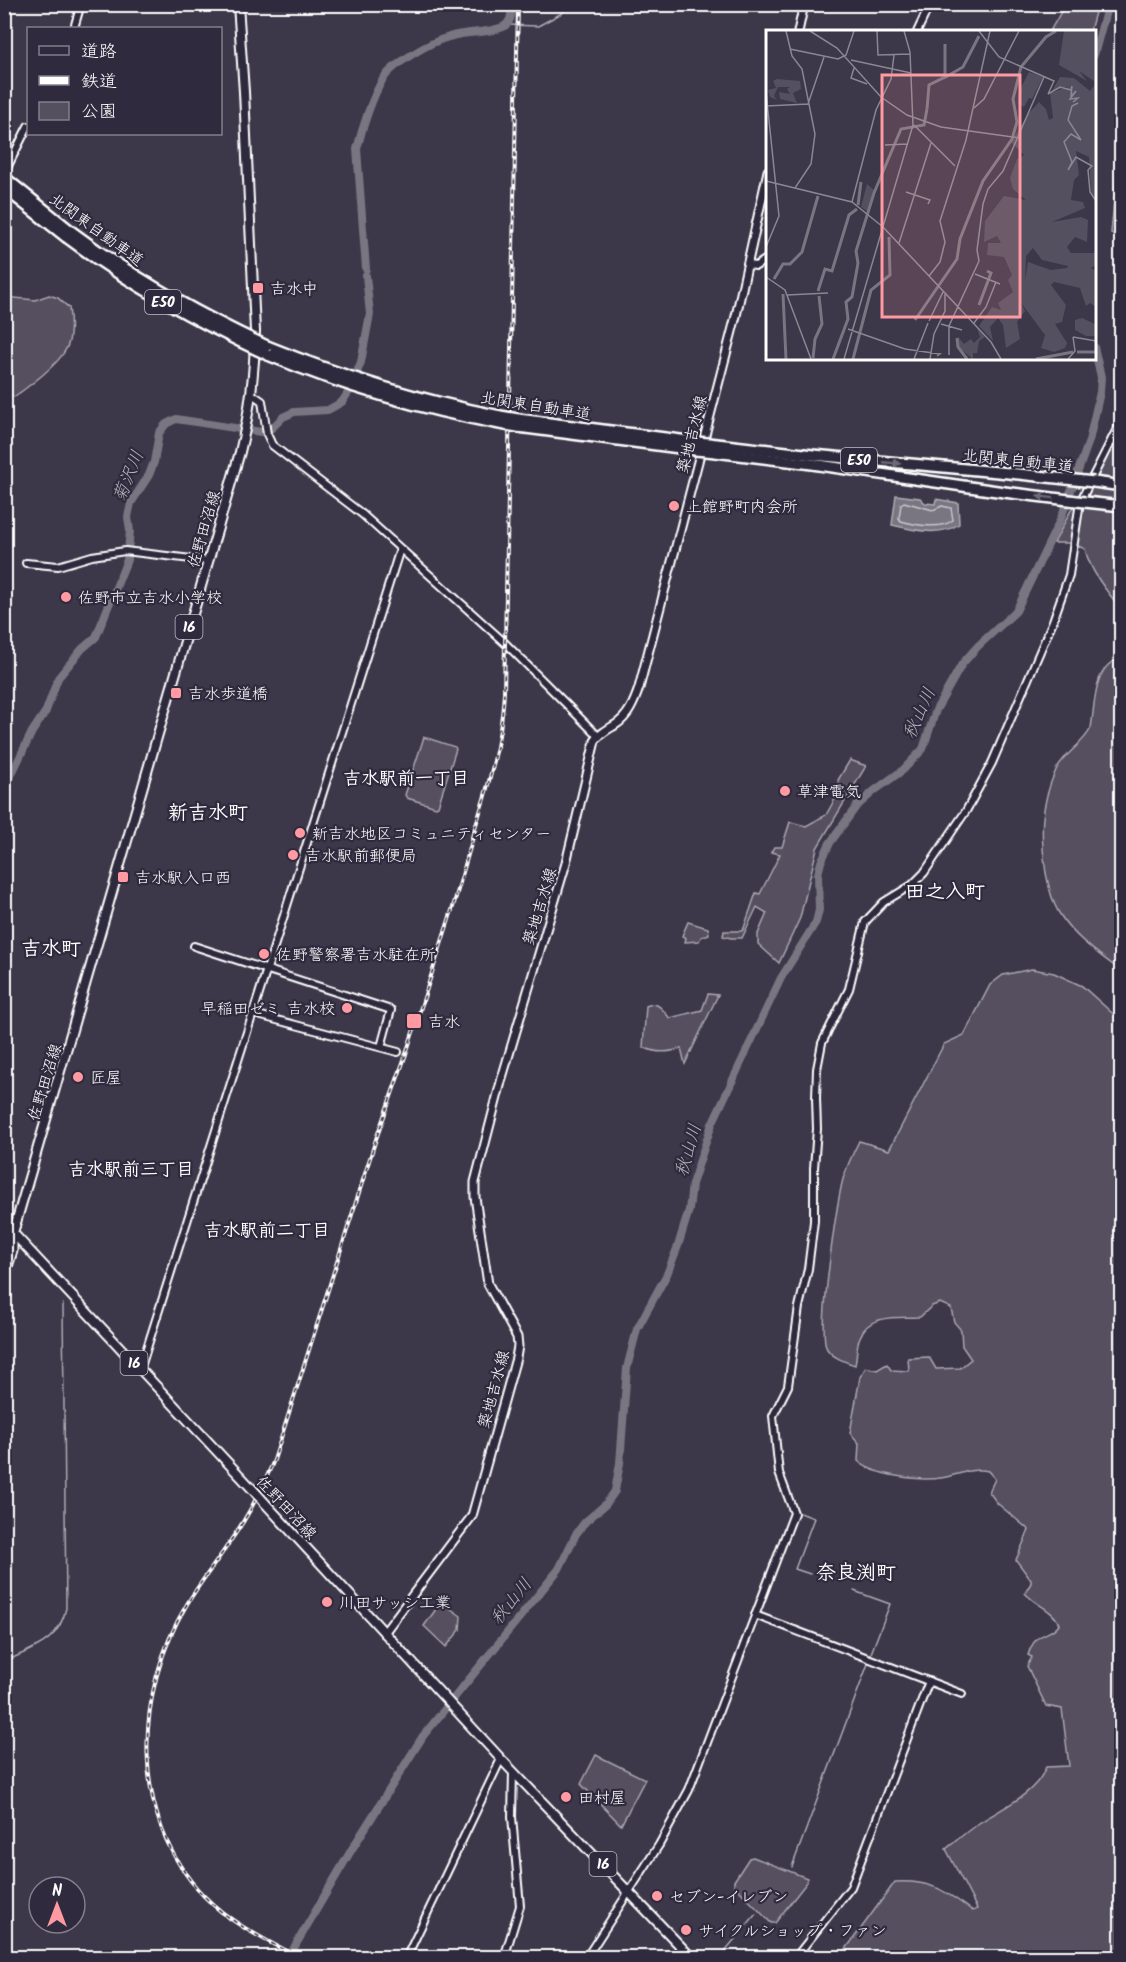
<svg xmlns="http://www.w3.org/2000/svg" width="1126" height="1962" font-family="Kalam,'Klee One',sans-serif">
<style>
.green{fill:#555060;stroke:#aaa8b0;stroke-width:1.5}
.water{fill:#797682;stroke:#afadb4;stroke-width:1.5}
.lines{fill:none;stroke-linecap:round;stroke-linejoin:round}
.shore{stroke:#c9c8cd;stroke-width:1.5}
.stream{stroke:#afadb4;stroke-width:1.5}
.river{stroke:#797682;stroke-width:8}
.tertiary-casing{stroke:#fff;stroke-width:10}
.secondary-casing{stroke:#fff;stroke-width:11}
.primary-casing{stroke:#fff;stroke-width:12}
.motorway-casing{stroke:#fff;stroke-width:14}
.tertiary{stroke:#2f2a3d;stroke-width:6}
.secondary{stroke:#2f2a3d;stroke-width:7}
.primary{stroke:#2f2a3d;stroke-width:8}
.motorway{stroke:#2f2a3d;stroke-width:9}
.rail-casing{stroke:#fff;stroke-width:4}
.rail{stroke:#2f2a3d;stroke-width:1.5;stroke-dasharray:4.5;stroke-linecap:butt}
.primary-bridge-casing{stroke:#fff;stroke-width:12;stroke-linecap:butt}
.motorway-bridge-casing{stroke:#fff;stroke-width:14;stroke-linecap:butt}
.primary-bridge{stroke:#2f2a3d;stroke-width:8}
.motorway-bridge{stroke:#2f2a3d;stroke-width:9}
.oneway{fill:#6d6a77}
.poi-dot{fill:#ff9aa2;stroke:#2f2a3d;stroke-width:2}
.labels{text-anchor:middle;stroke-width:4.5;stroke-linejoin:round;paint-order:stroke}
.shield{fill:#2f2a3d;stroke:#c1bfc5;stroke-width:1.5}
.shield-label{font-size:15px;font-weight:bold;fill:#fff}
.street-label{font-size:16px;fill:#fff;stroke:#2f2a3d}
.poi-label{font-size:16px;fill:#fff;stroke:#2f2a3d;text-anchor:start}
.water-label{font-size:18px;font-style:italic;fill:#b5b4ba;stroke:#2f2a3d}
.neighbourhood-label{font-size:18px;font-weight:bold;fill:#fff;stroke:#2f2a3d}
.quarter-label{font-size:20px;font-weight:bold;fill:#fff;stroke:#2f2a3d}
.inset-river{fill:none;stroke:#797682;stroke-width:3}
.inset-road{fill:none;stroke:#8a8792;stroke-width:1.5}
.view{fill:#ff9aa2;fill-opacity:0.15;stroke:#ff9aa2;stroke-width:3}
.inset-edge{fill:none;stroke:#fff;stroke-width:3}
</style>
<rect width="100%" height="100%" fill="#3c3749"/>
<filter id="ink" filterUnits="userSpaceOnUse"><feTurbulence type="fractalNoise" baseFrequency=".0167" numOctaves="2"/><feDisplacementMap in="SourceGraphic" scale="12" xChannelSelector="R" yChannelSelector="G"/><feConvolveMatrix kernelMatrix="1 2 1 2 8 2 1 2 1" color-interpolation-filters="sRGB"/></filter>
<g filter="url(#ink)">
<g class="green">
<path d="M1065,5h32l-7,26h-40z"/>
<path d="M1121,128v111l-10,-6 6,-63v-39z"/>
<path d="M49,295l9,3 11,10c2,11 3,31 -3,41 -8,16 -37,37 -52,48l-9,-6v-94l30,3z"/>
<path d="M1121,430v179c-15,-19 -30,-36 -36,-60l-13,-6h-18l29,-56 27,-36z"/>
<path d="M1121,659h1l-1,312c-21,-16 -46,-33 -60,-55 -9,-13 -12,-29 -15,-43 -6,-38 -6,-68 10,-103 8,-17 27,-25 35,-42 4,-22 2,-65 30,-69z"/>
<path d="M424,737l31,10 1,2 -18,57 -2,1 -29,-9 -2,-3z"/>
<path d="M850,760l16,6 -49,82 -17,70 -21,45 -21,-19v-10l9,-21 -10,-6 -15,31h-11l-8,-2 1,-5h18l2,-3 12,-35 4,1 20,-40 -9,-2 3,-5h8l8,-25 16,4 20,-11 15,-27 -3,-8z"/>
<path d="M688,922l20,6 1,6 -8,3 -2,4 -14,1 1,-4 -4,-2z"/>
<path d="M1032,969l22,4 28,13 39,35v936h-281l55,-75c36,-2 49,8 78,29l4,-2 -31,-60c11,-9 21,-18 33,-26 23,-15 57,-29 67,-56l23,-1 -7,-57 -16,-3 -19,-40 5,-9 -4,-2c9,-27 20,-16 31,-31 -5,-14 -24,-19 -34,-31l6,-10v-3l-15,-20 13,-30 -32,-27 -8,-11 6,-13 -7,-8c-15,-4 -32,5 -47,7 -20,3 -68,-2 -83,-17l1,-18 -9,-10 10,-56 6,-10 11,3 10,-6 4,6 18,1 -1,-13 21,-1 7,12 24,-1 11,-9 -9,-13 -1,-16 -7,-8 -3,-14 -11,-5 -8,3 -12,11c-21,1 -51,-4 -60,20 -4,8 -3,20 -5,28 -9,-3 -22,-7 -28,-16 -10,-17 10,-146 16,-170 4,-13 10,-26 16,-38l30,9 55,-106 20,-9 26,-50 13,-10z"/>
<path d="M708,994l10,1 -33,69 -4,-16c-12,5 -26,5 -38,-1l3,-41c12,-6 16,4 24,12l32,-8z"/>
<path d="M441,1602l20,14 -1,14 -14,17 -22,-21z"/>
<path d="M596,1755l49,24 -24,46 -40,-41z"/>
<path d="M753,1857l54,21v4l-32,41h-4l-37,-38v-4l15,-23z"/>
</g>
<path class="water" d="M896,495l24,3 5,5 10,1 1,-5 22,4 1,21c-18,13 -46,6 -67,1z"/>
<g class="lines">
<path class="shore" d="M904,502l29,8 9,-4 9,2 2,12c-12,10 -38,5 -52,1l-2,-3 2,-14z"/>
<g class="stream">
<path d="M508,25l30,1 24,-13 10,-9"/>
<path d="M800,1513l14,5 -19,51 15,5"/>
<path d="M854,1591l36,13 -20,52"/>
<path d="M4,1662c29,-14 55,-19 62,-54l-3,-304"/>
<path d="M792,1867l77,-206"/>
<path d="M719,1958l37,-44"/>
</g>
<g class="river">
<path d="M1094,55l14,-51"/>
<path d="M366,269l-9,-120c5,-20 15,-52 26,-70 11,-16 47,-37 66,-42 17,-6 38,-3 54,-10 9,-5 8,-13 9,-23"/>
<path d="M4,790l28,-58 14,-21 12,-33 24,-29 14,-12 31,-77 3,-29 -2,-14 3,-14 18,-28 5,-13 5,-29 7,-9 10,-5 85,13 11,-4 11,-11 11,-5 34,-2 14,-8 8,-12 11,-28 9,-48 -4,-38"/>
<path d="M288,1958l64,-109 71,-113 136,-167 17,-35 9,-12 21,-18 9,-13 5,-28 7,-95 10,-39 30,-55 11,-28 11,-36 3,-26 20,-60 69,-146 35,-56 3,-12 -1,-36 3,-12 9,-19 26,-36 18,-16 29,-21 20,-21 13,-39 26,-46 16,-18 38,-35 45,-93 28,-77 11,-49 1,-15 -7,-30"/>
</g>
<defs>
<g id="tertiary">
<path d="M74,28l7,-24"/>
<path d="M917,32l13,-28"/>
<path d="M4,174l24,-48"/>
<path d="M747,265l9,1 12,-8"/>
<path d="M252,394l10,7 5,33 5,11 90,69 143,129 93,93"/>
<path d="M26,563l32,3 34,-10 33,-5 83,10"/>
<path d="M194,946l197,64 -10,37"/>
<path d="M254,1014l144,38"/>
<path d="M4,1223l9,10"/>
<path d="M140,1370l260,-821"/>
<path d="M755,1615l207,79"/>
<path d="M406,1958l95,-199"/>
<path d="M504,1958l16,-52 -8,-89 1,-45"/>
<path d="M586,1958l73,-113 30,-55 105,-277 -15,-40 -6,-57 15,-30 11,-79 9,-38 6,-48v-53l3,-39 -1,-31 1,-29 5,-26 27,-54 16,-67 19,-20 28,-17 12,-12 42,-62 26,-48 61,-142 16,-46 11,-73 42,-83"/>
<path d="M795,1958l56,-71 78,-206"/>
</g>
<g id="secondary">
<path d="M798,32l6,-28"/>
<path d="M4,1257l7,-18"/>
<path d="M4,1279l9,-28v-18"/>
<path d="M384,1633l88,-117 44,-158 2,-12 -1,-9 -29,-53 -13,-87v-15l27,-104 64,-215 29,-122c5,-8 12,-11 20,-16 13,-8 19,-22 24,-37l97,-372 32,-145"/>
</g>
<g id="primary">
<path d="M238,4l6,88 11,239c0,42 -5,80 -15,121l-227,781 243,260"/>
<path d="M264,1502l237,257 191,199"/>
</g>
<g id="motorway">
<path d="M4,177l67,54"/>
<path d="M4,188l62,49"/>
<path d="M267,346c76,31 152,54 233,70"/>
<path d="M268,355c75,31 151,54 232,69"/>
<path d="M518,419l178,23"/>
<path d="M518,427l177,23"/>
<path d="M708,443l105,12 196,18"/>
<path d="M707,451l105,13 192,28"/>
<path d="M1094,482l28,4"/>
<path d="M1085,502l37,4"/>
</g>
</defs>
<use href="#tertiary" class="tertiary-casing"/>
<use href="#secondary" class="secondary-casing"/>
<use href="#primary" class="primary-casing"/>
<use href="#motorway" class="motorway-casing"/>
<use href="#tertiary" class="tertiary"/>
<use href="#secondary" class="secondary"/>
<use href="#primary" class="primary"/>
<use href="#motorway" class="motorway"/>
<defs>
<g id="rail">
<path d="M472,837c16,-48 29,-94 32,-144l14,-689"/>
<path d="M299,1958c-33,-18 -68,-34 -95,-62 -75,-78 -70,-204 -17,-292 13,-22 30,-42 44,-64 18,-25 31,-51 43,-80l102,-321 30,-85 47,-147 22,-77"/>
</g>
</defs>
<use href="#rail" class="rail-casing"/>
<use href="#rail" class="rail"/>
<defs>
<path id="primary-bridge" d="M256,1493l8,9"/>
<g id="motorway-bridge">
<path d="M71,231c61,46 127,83 196,115"/>
<path d="M66,237c63,47 131,85 202,118"/>
<path d="M500,416l18,3"/>
<path d="M500,424l18,3"/>
<path d="M696,442l12,1"/>
<path d="M695,450l12,1"/>
<path d="M1009,473l85,9"/>
<path d="M1004,492l81,10"/>
</g>
</defs>
<use href="#primary-bridge" class="primary-bridge-casing"/>
<use href="#motorway-bridge" class="motorway-bridge-casing"/>
<use href="#primary-bridge" class="primary-bridge"/>
<use href="#motorway-bridge" class="motorway-bridge"/>
</g>
<defs><path id="oneway-solid" d="M-6-.8H1V-3.2L6.5 0L1 3.2V.8H-6Z" transform="scale(1.5)"/></defs>
<g class="oneway">
<use href="#oneway-solid" transform="translate(892 463) rotate(5)"/>
<use href="#oneway-solid" transform="translate(1045 497) rotate(-173)"/>
</g>
</g>
<g class="poi-dot">
<rect x="252" y="282" width="12" height="12" rx="3"/>
<circle cx="674" cy="506" r="6"/>
<circle cx="66" cy="597" r="6"/>
<rect x="170" y="687" width="12" height="12" rx="3"/>
<circle cx="785" cy="791" r="6"/>
<circle cx="300" cy="833" r="6"/>
<circle cx="293" cy="855" r="6"/>
<rect x="117" y="871" width="12" height="12" rx="3"/>
<circle cx="264" cy="954" r="6"/>
<circle cx="347" cy="1008" r="6"/>
<rect x="406" y="1013" width="16" height="16" rx="3"/>
<circle cx="78" cy="1077" r="6"/>
<circle cx="327" cy="1602" r="6"/>
<circle cx="566" cy="1797" r="6"/>
<circle cx="657" cy="1896" r="6"/>
<circle cx="686" cy="1930" r="6"/>
</g>
<g class="labels">
<g class="shield">
<rect x="145" y="290" width="36" height="24" rx="4.5"/>
<rect x="841" y="448" width="36" height="24" rx="4.5"/>
<rect x="175.5" y="615" width="27" height="24" rx="4.5"/>
<rect x="120.5" y="1351" width="27" height="24" rx="4.5"/>
<rect x="589.5" y="1852" width="27" height="24" rx="4.5"/>
</g>
<g class="shield-label">
<text x="163" y="307">E50</text>
<text x="859" y="465">E50</text>
<text x="189" y="632">16</text>
<text x="134" y="1368">16</text>
<text x="603" y="1869">16</text>
</g>
<g class="street-label">
<text transform="translate(97 229) rotate(36)" y="6">北関東自動車道</text>
<text transform="translate(536 405) rotate(9)" y="6">北関東自動車道</text>
<text transform="translate(691 434) rotate(-76)" y="6">築地吉水線</text>
<text transform="translate(1018 460) rotate(6)" y="6">北関東自動車道</text>
<text transform="translate(203 529) rotate(-74)" y="6">佐野田沼線</text>
<text transform="translate(539 906) rotate(-73)" y="6">築地吉水線</text>
<text transform="translate(44 1082) rotate(-73)" y="6">佐野田沼線</text>
<text transform="translate(493 1389) rotate(-75)" y="6">築地吉水線</text>
<text transform="translate(287 1507) rotate(47)" y="6">佐野田沼線</text>
</g>
<g class="poi-label">
<text x="270" y="294">吉水中</text>
<text x="686" y="512">上館野町内会所</text>
<text x="78" y="603">佐野市立吉水小学校</text>
<text x="188" y="699">吉水歩道橋</text>
<text x="797" y="797">草津電気</text>
<text x="312" y="839">新吉水地区コミュニティセンター</text>
<text x="305" y="861">吉水駅前郵便局</text>
<text x="135" y="883">吉水駅入口西</text>
<text x="276" y="960">佐野警察署吉水駐在所</text>
<text x="335" y="1014" text-anchor="end">早稲田ゼミ 吉水校</text>
<text x="428" y="1027">吉水</text>
<text x="90" y="1083">匠屋</text>
<text x="339" y="1608">川田サッシ工業</text>
<text x="578" y="1803">田村屋</text>
<text x="669" y="1902">セブン-イレブン</text>
<text x="698" y="1936">サイクルショップ・ファン</text>
</g>
<g class="water-label">
<text transform="translate(128 476) rotate(-68)" y="6">菊沢川</text>
<text transform="translate(919 713) rotate(-66)" y="6">秋山川</text>
<text transform="translate(688 1150) rotate(-74)" y="6">秋山川</text>
<text transform="translate(511 1601) rotate(-51)" y="6">秋山川</text>
</g>
<g class="neighbourhood-label">
<text x="406" y="784">吉水駅前一丁目</text>
<text x="131" y="1175">吉水駅前三丁目</text>
<text x="267" y="1236">吉水駅前二丁目</text>
</g>
<g class="quarter-label">
<text x="208" y="819">新吉水町</text>
<text x="945" y="898">田之入町</text>
<text x="51" y="955">吉水町</text>
<text x="856" y="1579">奈良渕町</text>
</g>
</g>
<g transform="translate(766 30)">
<rect width="330" height="330" fill="#3c3749"/>
<path d="M298,1h32v169l-5,-6 -2,-37 -13,-6 3,24 -5,5 -3,20 12,2 2,6 -33,14 29,-5 7,3 -1,22 -12,-5 -8,10 4,6h25v12l-5,3 5,3v36l-6,-4 -4,3 -6,-18 -26,-6 -3,3 15,20 -4,17 -7,2 12,19 -2,5 -11,4 -13,-4 4,-13 -23,-31 3,7 -8,11 3,17 -14,9 -3,-23 -5,-7 -8,9 3,14 -14,-15 13,-19 9,3 -3,-7 15,-11 -5,-12 4,-5 -8,-18 -17,-2 1,-12h13l-4,-7 -13,6 1,-21 19,-25 22,4 -13,-11 -3,-11 7,-19 7,-4 -13,-13 17,-28 11,-12 7,7 3,11 4,-2 -3,-25 21,-7 -19,5 8,-14 14,1 16,13 4,-5v-5l-15,-10 8,10 -28,-16zM267,218l9,12 26,6 -1,2 -16,2 -23,-8 -3,18 1,-24zM263,42l14,5 -11,22 -3,-1 -5,9 -6,-3 1,-12zM11,49l23,2 1,8 -8,4 4,10 -17,-4 -1,-7 11,2 -3,-5 3,-2h-12l-4,9 3,4 -7,-3 -2,-7 8,-2 -3,-7zM101,154l8,7 -7,21 -7,-5zM316,288l13,6 1,12h-10l-11,-6v-10zM211,298l8,9 -6,4 -2,12h-4v6l-15,-12v-10l6,7 7,-5 3,4 6,-6z" fill="#555060" fill-rule="evenodd"/>
<path class="inset-river" d="M178,48l19,-11 16,-31M161,79l2,-24 16,-8v-33M92,175l3,-23M8,249l9,-15h7l12,-12 16,-56M52,261l7,-22 7,2 17,-56 8,-6M17,264l3,65M213,275l12,-32 -4,-2M149,290l42,-61 3,-20 23,-58 29,-42 5,-17 -4,-23 8,-32 25,-30 10,-6M191,308l1,9 9,12M311,322h19M47,328l2,-19 7,-15 -3,-28M67,329l15,-40 -2,-17 6,-5 6,-34 -2,-12 18,-58 27,-64 23,-4 3,-16M87,329l18,-69 19,-15 -1,-38M270,329l37,-7"/>
<path class="inset-road" d="M20,1l6,25 10,13 13,65 -4,30 -16,24M44,1l27,17 44,49 26,18 34,12 79,11M111,1l1,24 32,-1M213,1l20,26 55,24 -6,13M24,19l48,10 8,-4 8,-24M85,30l60,13M88,38l-3,10 16,6M0,62l13,124 -13,31M282,64l12,-7 11,3 1,-4 -1,10 5,-5 -6,8 8,-1 -5,4M312,73l-6,3 -4,14 13,20 -10,-6 -7,8 8,20 -4,8 8,-13 16,9 -4,4 2,22 6,9M0,76l42,-2 16,-47M208,78l10,-9 35,-68M148,95l41,41M119,115l22,-1M0,151l86,21 31,25M140,162l24,8 -2,4M86,172l24,-92 15,-31 3,-24M117,197l108,115 10,17M133,213l32,-100M209,244l25,10M163,246l11,-14 5,-20 -5,-21 26,-81 24,-109M0,247l19,13 26,69M21,265l41,-2M163,291l14,-29M208,293l12,-16 10,-25M175,294l21,6M82,299l57,20 35,5 -3,2M307,307l23,4M183,325v-29l30,-65 -2,-11 6,-46 5,-15 15,-18 41,-94M78,329l69,-234 -3,-73 -6,-21M148,329l14,-36M164,329l4,-25 11,-23v-17M302,329l7,-8 -2,-14"/>
<path class="view" d="M116,45h138v242h-138z"/>
<rect width="330" height="330" class="inset-edge"/>
</g>
<rect width="1126" height="1962" fill="none" stroke="#2f2a3d" stroke-width="24"/>
<rect x="12" y="12" width="1102" height="1938" fill="none" stroke="#fff" stroke-width="2" filter="url(#ink)"/>
<rect x="27" y="27" width="195" height="108" fill="#2f2a3d" stroke="#827f8b" stroke-width="1.5"/>
<rect x="39" y="46" width="30" height="9" fill="#2f2a3d" stroke="#827f8b" stroke-width="1.5"/>
<text x="81" y="57" font-size="18" fill="#ffffff">道路</text>
<rect x="39" y="76" width="30" height="9" fill="#ffffff" stroke="#827f8b" stroke-width="1.5"/>
<text x="81" y="87" font-size="18" fill="#ffffff">鉄道</text>
<rect x="39" y="102" width="30" height="18" fill="#555060" stroke="#827f8b" stroke-width="1.5"/>
<text x="81" y="117" font-size="18" fill="#ffffff">公園</text>
<g transform="translate(57 1905)"><circle r="28" fill="#2f2a3d" stroke="#827f8b" stroke-width="1.5"/>
<path d="M0-4.5L10 22L0 15L-10 22Z" fill="#ff9aa2"/>
<text y="-9" font-size="16" font-weight="bold" text-anchor="middle" fill="#ffffff">N</text>
</g>
</svg>
